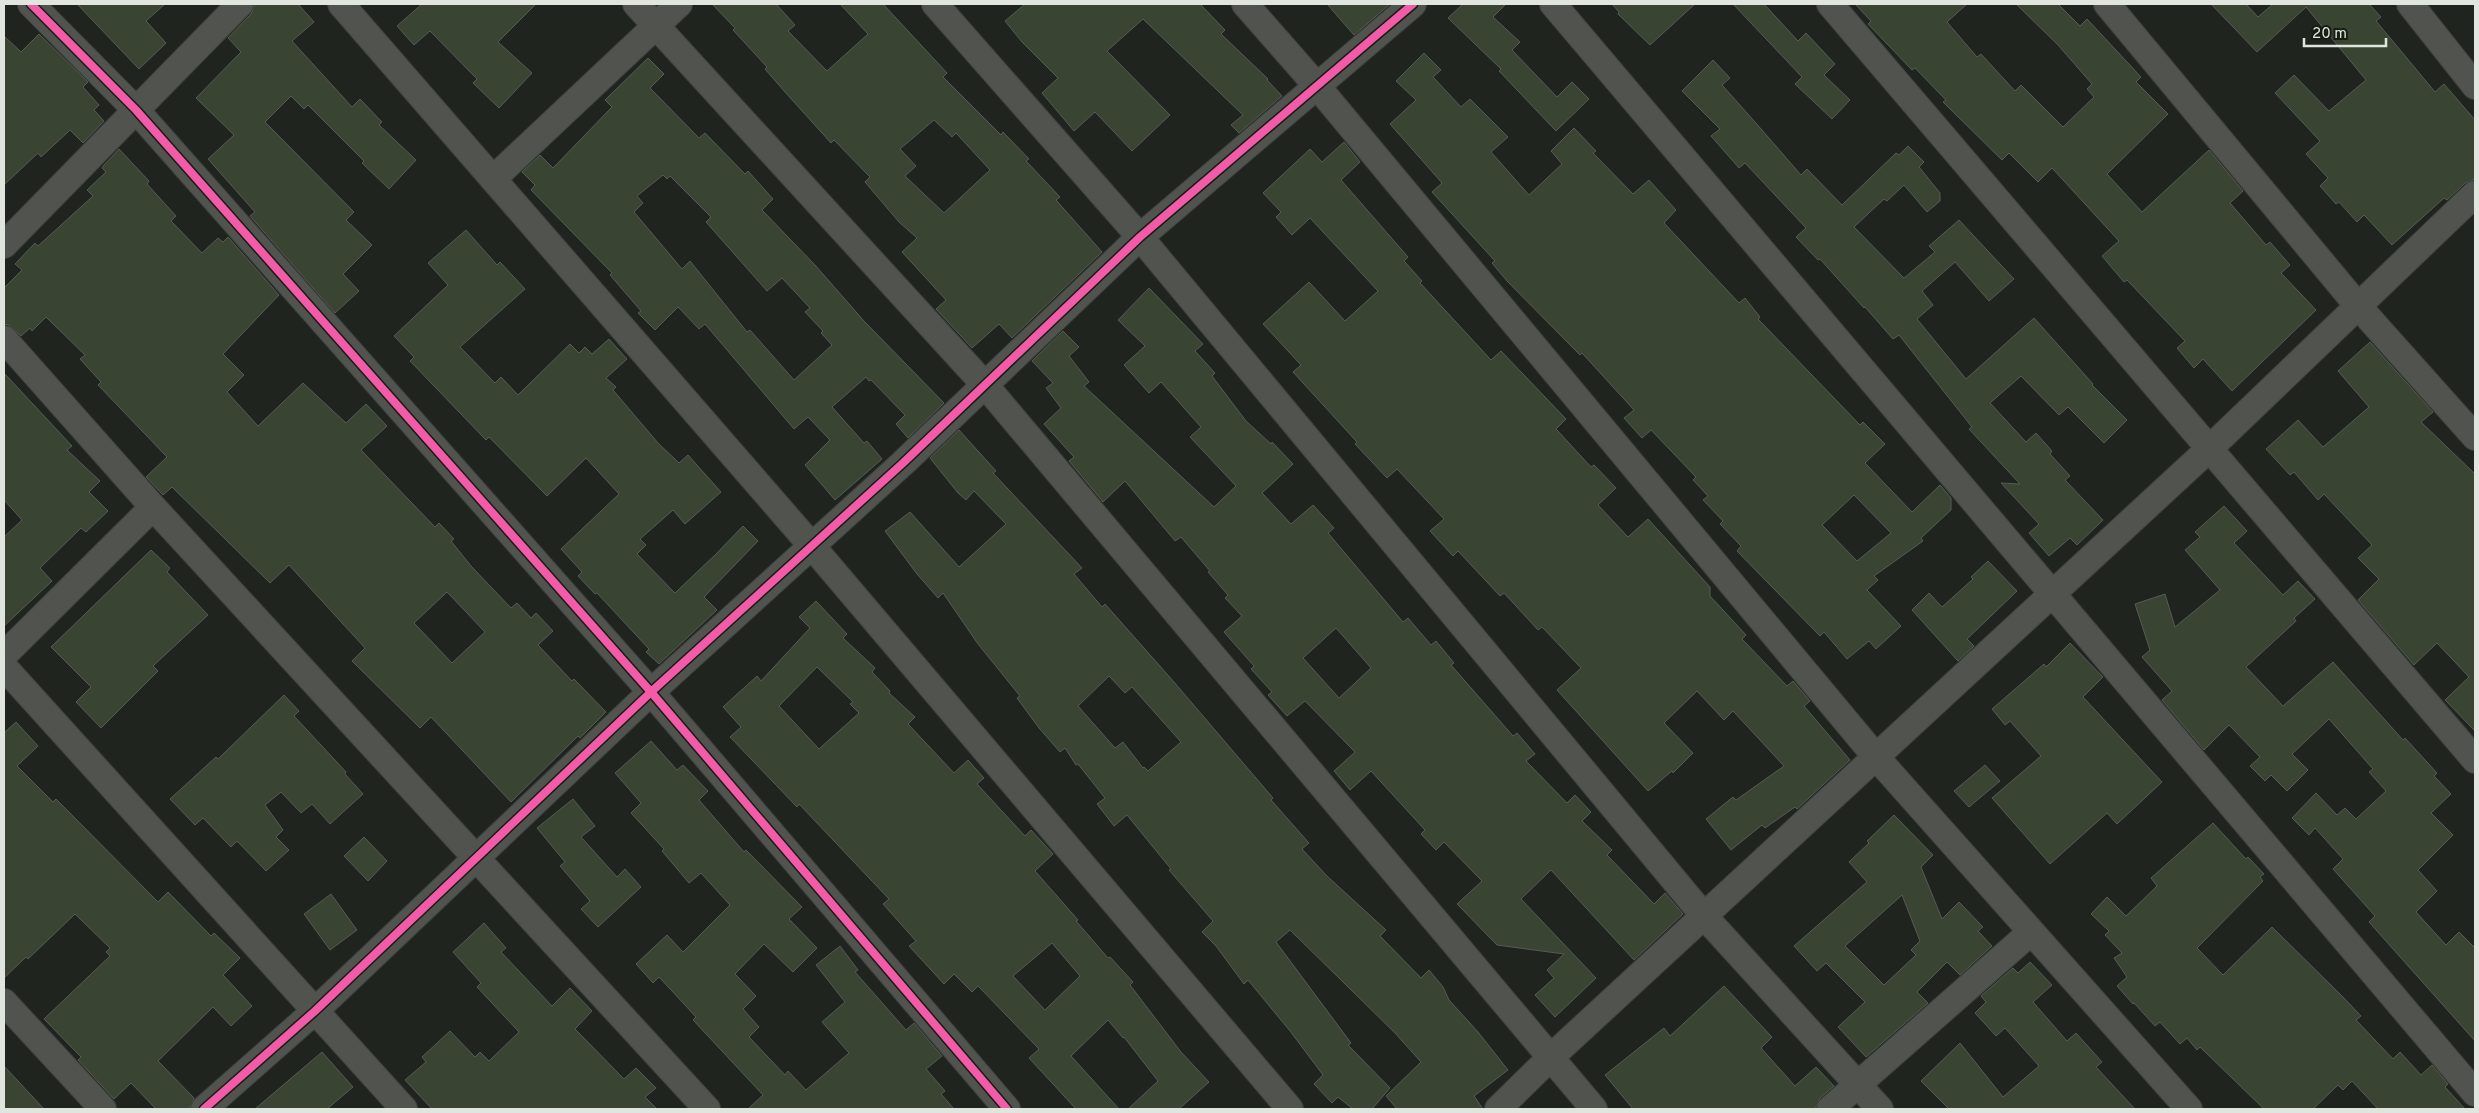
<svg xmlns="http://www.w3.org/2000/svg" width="2479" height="1113" font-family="Overpass,sans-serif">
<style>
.building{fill:#3a4433;stroke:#575a56;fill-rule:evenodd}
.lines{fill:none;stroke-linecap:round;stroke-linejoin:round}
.minor-casing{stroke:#3d403b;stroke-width:28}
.minor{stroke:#50534e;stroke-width:26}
.cycleway-casing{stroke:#161d13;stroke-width:11}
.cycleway{stroke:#f35aa7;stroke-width:8}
</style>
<rect width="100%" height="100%" fill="#20241e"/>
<g class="building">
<path d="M77,4h88l-19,17 20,22 -27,26z"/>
<path d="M255,4h43l16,18 -22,19 60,66 8,-8 22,23 -3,3 37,35 -27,29 -27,-26 2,-2 -56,-56 -4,4 -13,-13 -26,26 89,90 -8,8 26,25 -29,29 16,17 -24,22 -85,-97 5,-4 -47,-53 26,-24 -38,-37 45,-46 -13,-14 23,-24z"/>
<path d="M422,4h114l-38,38 34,31 -33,35 -26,-25 4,-4 -47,-48 -16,14 -17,-19z"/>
<path d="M712,4h64l19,21 -7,6 39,40 41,-37 -28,-30h43l64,69 -4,4 58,58 2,-3 26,27 -3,2 34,36 -4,3 46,52 -90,86 -13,-14 -27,24 -36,-39 10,-9 -44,-48 15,-14 -18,-16 -34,-40 5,-5 -36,-37 -3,3 -46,-51 -20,-23 2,-2 -34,-37 2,-2zM934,120l18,17 4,-4 34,37 -46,43 -39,-37 11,-10 -16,-17z"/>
<path d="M1025,4h175l25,26 -4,4 47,45 -1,1 15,16 -43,37 -8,-8 12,-10 -100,-96 -36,32 63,64 -38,36 -37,-39 -21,19 -32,-38 16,-15 -36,-36 -17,-21z"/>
<path d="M1327,4h63l-36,31z"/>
<path d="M1463,4h43l-13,13 27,25 -8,8 45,47 15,-15 17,17 -33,32 -57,-60 2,-2 -53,-51z"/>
<path d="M1612,4h83l-45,41 -32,-31 1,-2z"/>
<path d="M1733,4h31l34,37 8,-8 29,31 -11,11 26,25 -18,19 -37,-35 7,-7z"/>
<path d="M1855,4h112l-20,18 30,35 4,-3 34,37 6,-6 42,42 31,-30 -7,-8 5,-5 -34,-39 -42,-41h42l22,22 7,-7 54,58 -5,5 32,32 -61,60 35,38 67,-62 34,41 -13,12 36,42 4,-3 20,23 -9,8 35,37 -84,81 -29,-32 -9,9 -17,-20 8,-7 -58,-61 -3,2 -22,-26 17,-15 -67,-73 -14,14 -29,-29 -7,7 -59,-58 3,-2 -31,-32 -3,2 -44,-46 3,-3z"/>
<path d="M2211,4h35l12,13 15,-13h96l12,13 -5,4 59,71 9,-8 31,36v59l-10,4 -18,17 -3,-2 -52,47 -28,-30 -7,7 -18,-20 -3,2 -16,-18 8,-8 -22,-24 14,-13 -45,-48 19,-18 35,36 37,-31 -60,-73 -49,45z"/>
<path d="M39,34l49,48 -5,5 16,18 -5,5 10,11 -21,22 -13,-13 -29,27 -3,-4 -34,32v-149l17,16z"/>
<path d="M1424,53l17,17 -8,7 28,30 9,-8 38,38 -17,15 38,43 33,-31 -11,-13 23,-23 22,23 -3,2 40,41 16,-14 27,30 -12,13 75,80 6,-5 15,19 -2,2 102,106 3,-3 22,22 -20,19 47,49 28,-27 11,13v12l-30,28 2,3 -49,35 4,4 -11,10 34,36 -25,23 -7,-8 -22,18 -23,-27 -4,4 -47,-48 -36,-37 4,-5 -21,-22 3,-3 -20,-21 5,-4 -15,-16 3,-3 -45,-47 -9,8 -18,-20 10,-8 -52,-57 -2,2 -73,-74 -15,-18 3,-2 -63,-69 10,-9 -52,-59 26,-24 -20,-19zM1854,495l37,38 -34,28 -35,-36z"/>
<path d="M648,58l16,16 -14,14 49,50 6,-5 40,41 3,-3 25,28 -11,11 53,55 49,56 80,82 -36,35 -12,-14 9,-9 -34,-35 -2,1 -3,-4 -34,30 32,36 3,-2 15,18 -47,41 -30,-35 25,-25 -22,-23 -14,12 -89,-105 -6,5 -21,-22 -23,23 -17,-17 3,-2 -31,-36 2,-2 -81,-83 4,-5 -13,-13 18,-17 13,13 59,-61 -7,-7zM663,175l4,4 3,-3 41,41 -5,5 61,69 15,-13 28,30 -5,4 18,19 -2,2 11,12 -38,35 -44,-50 -3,2 -57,-71 -8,8 -48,-57 9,-9 -6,-7z"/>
<path d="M1713,60l17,18 -8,7 33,37 46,53 6,-6 35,36 54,-52 3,2 9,-9 16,16 -5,5 21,26v8l-13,11 -23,-27 -17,16 -3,-2 -30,28 50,51 31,-26 -6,-6 30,-26 55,59 -25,22 -34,-39 -33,29 11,14 -16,14 49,60 68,-61 59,66 -1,1 35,35 -23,23 -36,-36 -9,8 -38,-39 -31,27 36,39 10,-9 16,18 -2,3 20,22 -5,4 38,40 -26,25 -7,-7 -21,18 -20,-23 10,-9 -38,-41 19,1 -51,-55 3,-2 -73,-92 -6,4 -28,-32 -1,1 -44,-49 -2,1 -22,-23 10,-9 -61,-65 -6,5 -28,-32 9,-7 -38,-38z"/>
<path d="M1344,142l16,20 -19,18 67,77 -4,4 18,20 -2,2 71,77 10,-9 65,68 -10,10 35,38 3,-2 22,23 -18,17 30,32 20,-18 62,68v9l36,39 -4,4 45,47 6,-5 17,20 -6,5 46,54 -53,49 -2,-2 -30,21 -3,-3 -31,25 -25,-31 27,-22 3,3 48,-34 -51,-55 -9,9 -27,-29 -33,32 29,30 -20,20 -1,-2 -24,20 -91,-101 24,-22 -39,-41 -4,3 -34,-37 -4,3 -42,-45 -5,5 -23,-25 14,-12 -47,-50 -10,9 -32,-34 2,-2 -64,-70 8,-7 -38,-41 46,-42 36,39 33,-30 -68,-73 -18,17 -16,-18 5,-5 -18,-19 47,-44 12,13z"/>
<path d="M119,149l30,32 -2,3 29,32 -5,5 31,32 16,-15 5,4 5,-5 51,58 -56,59 21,21 -17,17 31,34 45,-43 43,40 20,-19 21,22 -26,24 74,77 4,-4 15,16 -3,2 20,25 40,42 6,-5 14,15 5,-5 17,18 -15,14 34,36 2,-2 32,33 -26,26 -2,-2 -67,66 -80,-85 -11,11 -68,-67 13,-13 -76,-83 -19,18 -98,-96 -9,8 -17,-18 21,-20 -69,-72 3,-3 -21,-23 5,-4 -39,-38 -14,14 -2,-3 -9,8 -12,-11 -5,-1v-36l18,-18 -7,-6 20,-21 3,3 55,-50 -6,-6 19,-18 -4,-4 2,-3zM447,592l38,40 -33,31 -38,-40z"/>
<path d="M466,230l31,35 3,-3 25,27 -65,58 35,36 6,-6 17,18 52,-51 9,9 6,-6 7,7 17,-15 18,20 -21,19 10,9 -3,3 45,53 21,20 9,-8 33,37 -36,32 -12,-14 -33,29 6,6 -9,9 38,39 41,-39 27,-28 15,15 -54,56 13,13 -58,54 -13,-12 3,-3 -52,-56 -2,1 -17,-18 4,-4 -21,-23 58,-55 -33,-36 -39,38 -58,-59 -3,3 -76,-79 4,-4 -20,-21 54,-51 -20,-22z"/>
<path d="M1149,288l54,56 -8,7 20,22 -3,3 34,45 25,23 1,-2 21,22 -31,29 29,31 22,-19 21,23 -6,5 75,89 5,-4 23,27 5,-4 18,22 -3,2 62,71 4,-3 18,21 -9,7 41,42 8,-8 16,17 -9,9 30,29 -5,5 47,49 11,-11 18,21 -49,46 -83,-90 -30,29 75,79 -41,39 -20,-22 19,-17 -7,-8 17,-16 -67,-9 -40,-41 25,-23 -38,-39 -8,8 -15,-16 4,-4 -54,-59 -21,19 -16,-19 21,-19 -50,-51 -18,15 -19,-21 4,-3 -21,-23 3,-3 -30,-34 18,-16 -17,-18 3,-3 -20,-23 2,-1 -29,-34 -6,4 -50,-60 -22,21 -34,-41 5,-4 -30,-33 17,-16 -15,-20 7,-5 -21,-22 31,-30 16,16 -10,9 20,26 -5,4 130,121 22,-21 -46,-49 11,-10 -40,-45 -12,11 -25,-28 21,-19 -27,-26zM1336,628l35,40 -32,30 -36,-40z"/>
<path d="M2370,342l63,70 -12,10 54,52v257l-30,-31 24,-23 -32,-34 -23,22 -56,-65 21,-21 -21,-21 14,-13 -48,-51 -6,6 -24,-28 -4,3 -24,-26 32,-29 25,27 46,-40 -31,-36z"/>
<path d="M4,373l68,73 -5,4 33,31 -11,11 19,19 -22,21 -5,-4 -41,40 12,13 -48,45v-89l18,-17 -18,-20z"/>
<path d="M959,430l37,41 -3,2 89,95 -8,6 28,33 3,-3 69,78 99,116 -2,2 38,43 -7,6 25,27 59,54 -6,6 41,42 8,-8 14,17 6,13 29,32 30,38 -34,26 9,13h-86l-11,-13 35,-34 -26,-29 -105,-103 -14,12 75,101 -3,2 42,43 -18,21h-19l-15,-12 -6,6 -18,-19 9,-9 -33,-44 -42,-51 -4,4 -28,-38 -14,-14 11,-11 -44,-51 2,-1 -44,-54 -13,11 -17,-22 8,-6 -27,-34 -2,1 -11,-17 -5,4 -21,-24 -22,-30 3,-2 -42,-52 -35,-51 -5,5 -21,-24 -32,-43 25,-19 49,55 47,-43 -32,-33 -8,9 -8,-7 -28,-35zM1109,676l16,17 7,-6 49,55 -33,29 -4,-4 -1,1 -20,-26 -8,6 -37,-42z"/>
<path d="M2224,506l23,25 -13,12 49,52 15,-14 17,18 -21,19 2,3 -50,46 37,39 50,-44 70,78 2,-2 32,35 -3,3 17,18 -20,19 22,22 -35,35 19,21 -21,21 30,33 13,-13 16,16v93l-106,-119 6,-6 -42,-47 10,-10 -28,-31 -6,7 -17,-17 24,-25 21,22 8,-7 11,11 30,-28 -17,-19 4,-3 -44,-50 -37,35 16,16 -21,21 -16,-16 -6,6 -15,-15 10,-9 -31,-32 -25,25 -42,-50 10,-9 -30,-34 8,-7 -15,-46 30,-10 10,33 45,-37 -35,-40 15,-13 -5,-5z"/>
<path d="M151,550l19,18 -3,4 41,43 -55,51 5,5 -57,57 -25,-26 15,-15 -40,-40z"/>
<path d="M1988,561l29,30 -50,48 7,7 -16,15 -46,-51 17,-17 13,14 31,-28 -2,-2z"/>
<path d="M816,601l31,33 -4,4 32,30 -3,4 18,19 -1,2 26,24 -7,7 46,49 14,-13 16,18 -7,6 48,52 6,-6 22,24 -18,17 43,49 -2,1 32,37 2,-1 23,25 -3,3 51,67 28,30 -30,27h-51l30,-28 -34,-44 -1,1 -15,-18 -37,36 48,53h-43l-47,-51 10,-9 -61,-63 -6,6 -18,-18 -10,10 -35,-38 7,-5 -33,-37 6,-5 -90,-95 -2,3 -67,-70 11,-10 -18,-20 34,-31 4,5 49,-53 -11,-11zM817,667l36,35 -3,2 9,9 -40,36 -40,-43zM1052,943l28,33 -35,34 -32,-34z"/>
<path d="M2070,643l33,34 -20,20 79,85 -45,42 -10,-11 -57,51 -58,-66 49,-42 -31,-35 -5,4 -13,-16 52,-45 2,3z"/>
<path d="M284,695l15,16 -5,5 52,56 -1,2 18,20 -33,30 -18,-20 -11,9 -20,-21 -16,13 18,25 -7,7 13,13 -23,21 -29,-30 -6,6 -28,-29 -8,7 -25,-26 46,-42 2,2z"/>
<path d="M16,722l22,24 -21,20 36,36 3,-3 102,103 10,-10 43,44 3,-3 26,25 -17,17 29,31 -21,20 -18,-19 -55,54 36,37 -5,11h-33l-25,-26 -17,16 -36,-39 3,-3 -37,-38 66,-63 -4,-4 4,-4 -35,-34 -47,45 -2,-2 -22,21v-245z"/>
<path d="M651,741l26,29 6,-5 25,26 -9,9 45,52 2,-2 56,57 -13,12 28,29 -24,24 -29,-28 -29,30 21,22 -13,13 16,18 -10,10 36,38 3,-4 18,19 43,-37 -27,-31 23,-20 -29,-37 24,-19 18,24 -3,2 51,58 8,-7 28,33 -16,13 19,22 -4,3 13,15h-206l15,-14 -70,-75 3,-3 -37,-40 -6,6 -17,-19 31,-29 16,17 47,-47 -29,-32 -12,10 -27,-32 2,-2 -33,-36 10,-10 -26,-30z"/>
<path d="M1985,765l15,16 -31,26 -15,-16z"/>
<path d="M573,799l22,27 -14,11 36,40 8,-8 16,18 -43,40 -17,-18 9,-8 -30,-35 5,-4 -28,-34z"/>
<path d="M1894,815l39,40 -12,12 21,52 17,-17 24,25 -5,4 14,15 -32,29 -13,-13 -30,30 11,11 -62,54 -28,-30 27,-25 -39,-39 -9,8 -23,-25 73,-64 -18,-20 20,-19 -2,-2zM1902,895l18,46 -9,9 5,5 -32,30 -39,-39z"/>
<path d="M2213,823l33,36 2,-2 16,17 -4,3 3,4 -66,67 26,27 49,-48 71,70 18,19 -5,4 37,39 7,-7 21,23 11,-10 16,19 -3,3 20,22h-87l-26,-28 -9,9 -5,-5 -25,24h-49l-64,-62 -3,3 -10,-12 -7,6 -20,-22 -5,4 -21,-23 -1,1 -16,-18 10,-9 -13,-19 8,-5 -17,-18 4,-4 -18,-17 16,-17 19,19 31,-30 -6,-8z"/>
<path d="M364,837l23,24 -19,20 -24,-25z"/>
<path d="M331,894l26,36 -27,20 -26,-36z"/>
<path d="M484,923l22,25 -5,4 51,54 18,-18 22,23 -17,18 49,50 12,-11 20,20 -11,9 12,12h-225l-27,-29 21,-18 -4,-5 28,-26 25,26 5,-5 9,9 30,-29 -42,-45 4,-4 -28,-31z"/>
<path d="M2030,962l22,23 -19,17 34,39 9,-8 26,29 -6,5 39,42h-186l-28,-28 39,-38 43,54 36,-31 -34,-38 -9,8 -21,-23 11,-11 -5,-6 32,-28 5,5z"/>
<path d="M1724,986l48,51 -11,11 34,38 21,-19 18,19 -14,12 -5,11h-182l-28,-34 59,-47 6,8z"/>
<path d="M322,1052l31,35 -26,22h-72z"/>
<path d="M4,1066l40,43h-40z"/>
</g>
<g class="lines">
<defs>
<g id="minor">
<path d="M31,4l105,106 515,582 356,417"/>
<path d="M341,4l470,541 479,564"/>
<path d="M636,4l349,381 609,724"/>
<path d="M935,4l205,233 564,679 176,193"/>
<path d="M1245,4l72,82 559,671 313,352"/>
<path d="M1553,4l922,1089"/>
<path d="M1830,4l645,756"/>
<path d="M2107,4l251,302 117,131"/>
<path d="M2410,4l65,82"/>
<path d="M493,179l186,-175"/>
<path d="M4,245l236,-241"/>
<path d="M4,339l149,168 554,602"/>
<path d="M4,655l149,-148"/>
<path d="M4,667l400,442"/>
<path d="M4,1002l99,107"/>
<path d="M204,1109l111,-98 336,-319 252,-229 237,-226 273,-233"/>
<path d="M1498,1109l52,-51 659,-609 266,-255"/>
<path d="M1830,1109l201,-177"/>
</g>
</defs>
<use href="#minor" class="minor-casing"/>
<use href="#minor" class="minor"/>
<defs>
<g id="cycleway">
<path d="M31,4l105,106 515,582 356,417"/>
<path d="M204,1109l111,-98 336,-319 252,-229 237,-226 273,-233"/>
</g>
</defs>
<use href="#cycleway" class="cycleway-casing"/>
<use href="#cycleway" class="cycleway"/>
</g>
<rect width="2479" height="1113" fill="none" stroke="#e0e5de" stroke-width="10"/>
<path d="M2304 38v8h82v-8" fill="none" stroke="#e0e5de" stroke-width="2.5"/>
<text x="2312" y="38" font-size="15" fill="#e0e5de" stroke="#161d13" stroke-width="4" paint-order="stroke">20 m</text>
</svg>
